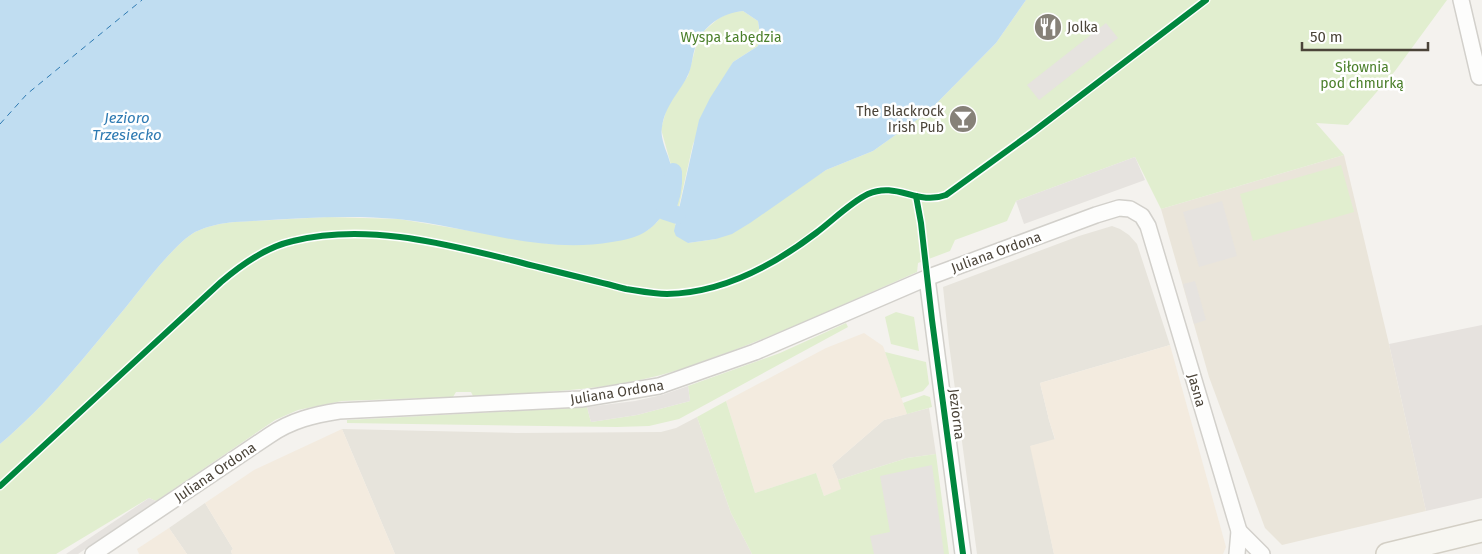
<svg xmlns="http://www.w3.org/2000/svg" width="1482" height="554" font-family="'Fira Sans',sans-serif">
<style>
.residential{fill:#e7e4dc}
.commercial{fill:#f3ebdf}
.industrial{fill:#e6e2de}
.education{fill:#eae5da}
.green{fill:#e1eecf}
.parking{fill:#e6e3df}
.water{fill:#c0ddf1}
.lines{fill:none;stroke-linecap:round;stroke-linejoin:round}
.canal{stroke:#c0ddf1;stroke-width:18}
.ferry{stroke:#2e7ab2;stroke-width:1;stroke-dasharray:6 5;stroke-linecap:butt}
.street-casing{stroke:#d2d0cb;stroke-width:18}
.secondary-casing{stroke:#d3cfc5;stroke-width:24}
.street{stroke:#fdfdfc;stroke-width:15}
.secondary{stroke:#f7f6f1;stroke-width:21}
.cycleway-casing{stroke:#fff;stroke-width:9}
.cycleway{stroke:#00873e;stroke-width:6}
.labels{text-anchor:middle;stroke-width:5;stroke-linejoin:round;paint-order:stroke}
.poi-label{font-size:14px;fill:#4b4439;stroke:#fff;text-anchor:start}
.park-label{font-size:14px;fill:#4a7f2a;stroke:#fff}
.street-label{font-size:14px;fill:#4b4439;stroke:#fff}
.water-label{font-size:15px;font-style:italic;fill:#2e7ab2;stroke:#fff}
</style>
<rect width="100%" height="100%" fill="#f4f2ee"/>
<g class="residential">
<path d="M1112,226l8,3 9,6 8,9 33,101 -130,38 9,37 6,20 -24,6 23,108h-77l-28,-210 -6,-57 136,-51z"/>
<path d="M929,408l7,46 -29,4 -69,22 -6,-15 52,-45z"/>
<path d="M697,417l34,96 21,41h-357l-53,-125 174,4 145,-1 15,-4z"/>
<path d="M205,503l28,46 -2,2 1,3h-45l-18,-26z"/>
</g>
<g class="commercial">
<path d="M864,333l19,13 24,68 -23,6 -52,45 10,24 -18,7 -8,-23 -61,20 -29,-92 100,-53z"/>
<path d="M1170,345l56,202 -3,7h-169l-24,-108 25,-7 -6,-19 -9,-37z"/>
<path d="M342,429l53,125h-163l-1,-3 2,-2 -28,-46 49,-33z"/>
<path d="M169,528l18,26h-48l-2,-5z"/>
</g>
<path class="industrial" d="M1482,325v173l-56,13 -37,-167z"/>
<path class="education" d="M1344,155l45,189 37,167 -144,34 -17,-17 -56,-151 -48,-168z"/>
<g class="green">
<path d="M1026,0h421l-52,71 -47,54 -32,-2 28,32 -183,54 -26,-52 -119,44 -9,20 -52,19 -5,11 -32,12 -1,9c-62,27 -124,56 -188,80 -24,8 -47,18 -72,24 -60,15 -122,17 -184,20l-2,-4h-15l-3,5 -111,4 -44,9 -23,10 -119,81 -7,-3 -93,56h-56v-110c48,-40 86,-89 126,-137 16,-20 48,-63 69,-75 13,-6 26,-9 40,-10l92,-5 72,2 151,25 29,1 69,-15 9,-8 8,-11 5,-9 4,-16 -1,-14 -12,-43 7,-25 20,-28 8,-30 8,-15 15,-13 12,-6 12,-1 15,10 2,14 -2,11 -25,16 -40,82 -18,80 13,19 28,-4 110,-69 47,-19 55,-39 68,-69z"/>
<path d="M1341,165l13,47 -101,29 -13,-47z"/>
<path d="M896,312l18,5 5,34 -28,-7 -6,-27z"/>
<path d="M846,323l2,4 -169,92 -30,7 -32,1 -270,-4v-3l240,-13 4,15 46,-7 53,-14 -2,-15 92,-33z"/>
<path d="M885,352l41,10 3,22 -6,7 -22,7z"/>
<path d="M924,395l6,2 2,10 -25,7 -4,-11z"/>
<path d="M726,401l29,92 61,-20 8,23 17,-7 -3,-9 69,-22 29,-4 13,100h-197l-21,-41 -34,-96z"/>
</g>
<g class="parking">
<path d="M1106,23l12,15 -79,62 -12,-15z"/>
<path d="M1135,157l10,23 -121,44 -8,-23z"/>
<path d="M1222,201l15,55 -38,11 -16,-55z"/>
<path d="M1195,281l11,39 -12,4 -11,-40z"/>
<path d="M688,386l2,15 -53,14 -46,7 -4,-15 48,-6 27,-6z"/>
<path d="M932,465l12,89h-70l-4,-18 20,-4 -10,-56z"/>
<path d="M149,498l7,3 -78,53h-12z"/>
</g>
<path class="water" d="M0,0h1026l-30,43 -68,69 -55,39 -47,19 -76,53 -18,11 -16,5 -28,4 -12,-7 -2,-5 25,-111 11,-22 23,-36 25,-16 2,-12 -2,-13 -15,-10c-21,2 -41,15 -48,37 -3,9 -3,20 -8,29 -9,17 -22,29 -25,50 -2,9 3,21 6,29 3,10 7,20 6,30 -1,16 -13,35 -26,44 -11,8 -24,10 -36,12 -72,13 -143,-16 -214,-23 -54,-5 -108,0 -163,3 -14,1 -27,4 -40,10 -21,12 -53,55 -69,75 -40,48 -78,97 -126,137z"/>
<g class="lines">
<path class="canal" d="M673,172c1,15 -1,26 -8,39l12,4"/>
<path class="ferry" d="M0,124l27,-30 115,-94"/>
<defs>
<g id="street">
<path d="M1461,0l18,77"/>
<path d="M927,278l36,276"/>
<path d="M1239,531l23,23"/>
<path d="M93,554l177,-119c22,-15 44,-20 69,-24l242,-12 78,-13 96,-34 174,-75 167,-62 23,-7 11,1 12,7 6,10 91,305 -2,23"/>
</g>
<path id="secondary" d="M1387,554l95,-23"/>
</defs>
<use href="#street" class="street-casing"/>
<use href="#secondary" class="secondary-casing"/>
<use href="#street" class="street"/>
<use href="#secondary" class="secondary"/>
<defs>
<g id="cycleway">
<path d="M916,196l5,27 11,97 31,234"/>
<path d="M0,486l221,-204c21,-18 45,-35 72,-41 72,-18 149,2 218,19 38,10 77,19 115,29 13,2 28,5 41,5 55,-1 107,-29 149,-61 16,-12 35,-31 52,-39 29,-13 49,12 78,1l87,-63 173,-132"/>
</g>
</defs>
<use href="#cycleway" class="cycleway-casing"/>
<use href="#cycleway" class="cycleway"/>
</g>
<defs>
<symbol id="restaurant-disc" viewBox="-11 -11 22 22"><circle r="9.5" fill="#868178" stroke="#fff"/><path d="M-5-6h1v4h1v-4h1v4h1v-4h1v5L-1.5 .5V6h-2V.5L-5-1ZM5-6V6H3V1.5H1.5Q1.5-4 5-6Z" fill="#fff"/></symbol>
<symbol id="bar-disc" viewBox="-11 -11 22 22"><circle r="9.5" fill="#868178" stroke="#fff"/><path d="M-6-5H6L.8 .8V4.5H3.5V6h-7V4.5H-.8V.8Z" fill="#fff"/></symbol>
</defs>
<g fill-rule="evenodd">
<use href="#restaurant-disc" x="1032" y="11" width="32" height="32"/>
<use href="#bar-disc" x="947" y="103" width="32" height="32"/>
</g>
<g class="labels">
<g class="poi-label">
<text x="1067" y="32">Jolka</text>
<text x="944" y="116" text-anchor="end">The Blackrock<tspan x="944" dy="16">Irish Pub</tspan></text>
</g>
<g class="park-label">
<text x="731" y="42">Wyspa Łabędzia</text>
<text x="1362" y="72">Siłownia<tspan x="1362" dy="16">pod chmurką</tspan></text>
</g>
<g class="street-label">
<text transform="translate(996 252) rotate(-20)" y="5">Juliana Ordona</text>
<text transform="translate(1197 390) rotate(74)" y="5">Jasna</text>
<text transform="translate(617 392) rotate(-9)" y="5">Juliana Ordona</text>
<text transform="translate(957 414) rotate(83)" y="5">Jeziorna</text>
<text transform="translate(215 472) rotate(-34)" y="5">Juliana Ordona</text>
</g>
<g class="water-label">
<text x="127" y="123">Jezioro<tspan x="127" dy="17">Trzesiecko</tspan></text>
</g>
</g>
<path d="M1302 42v8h126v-8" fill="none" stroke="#4b4439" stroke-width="2.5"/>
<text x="1310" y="42" font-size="15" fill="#4b4439" stroke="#ffffff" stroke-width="4" paint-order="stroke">50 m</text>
</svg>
